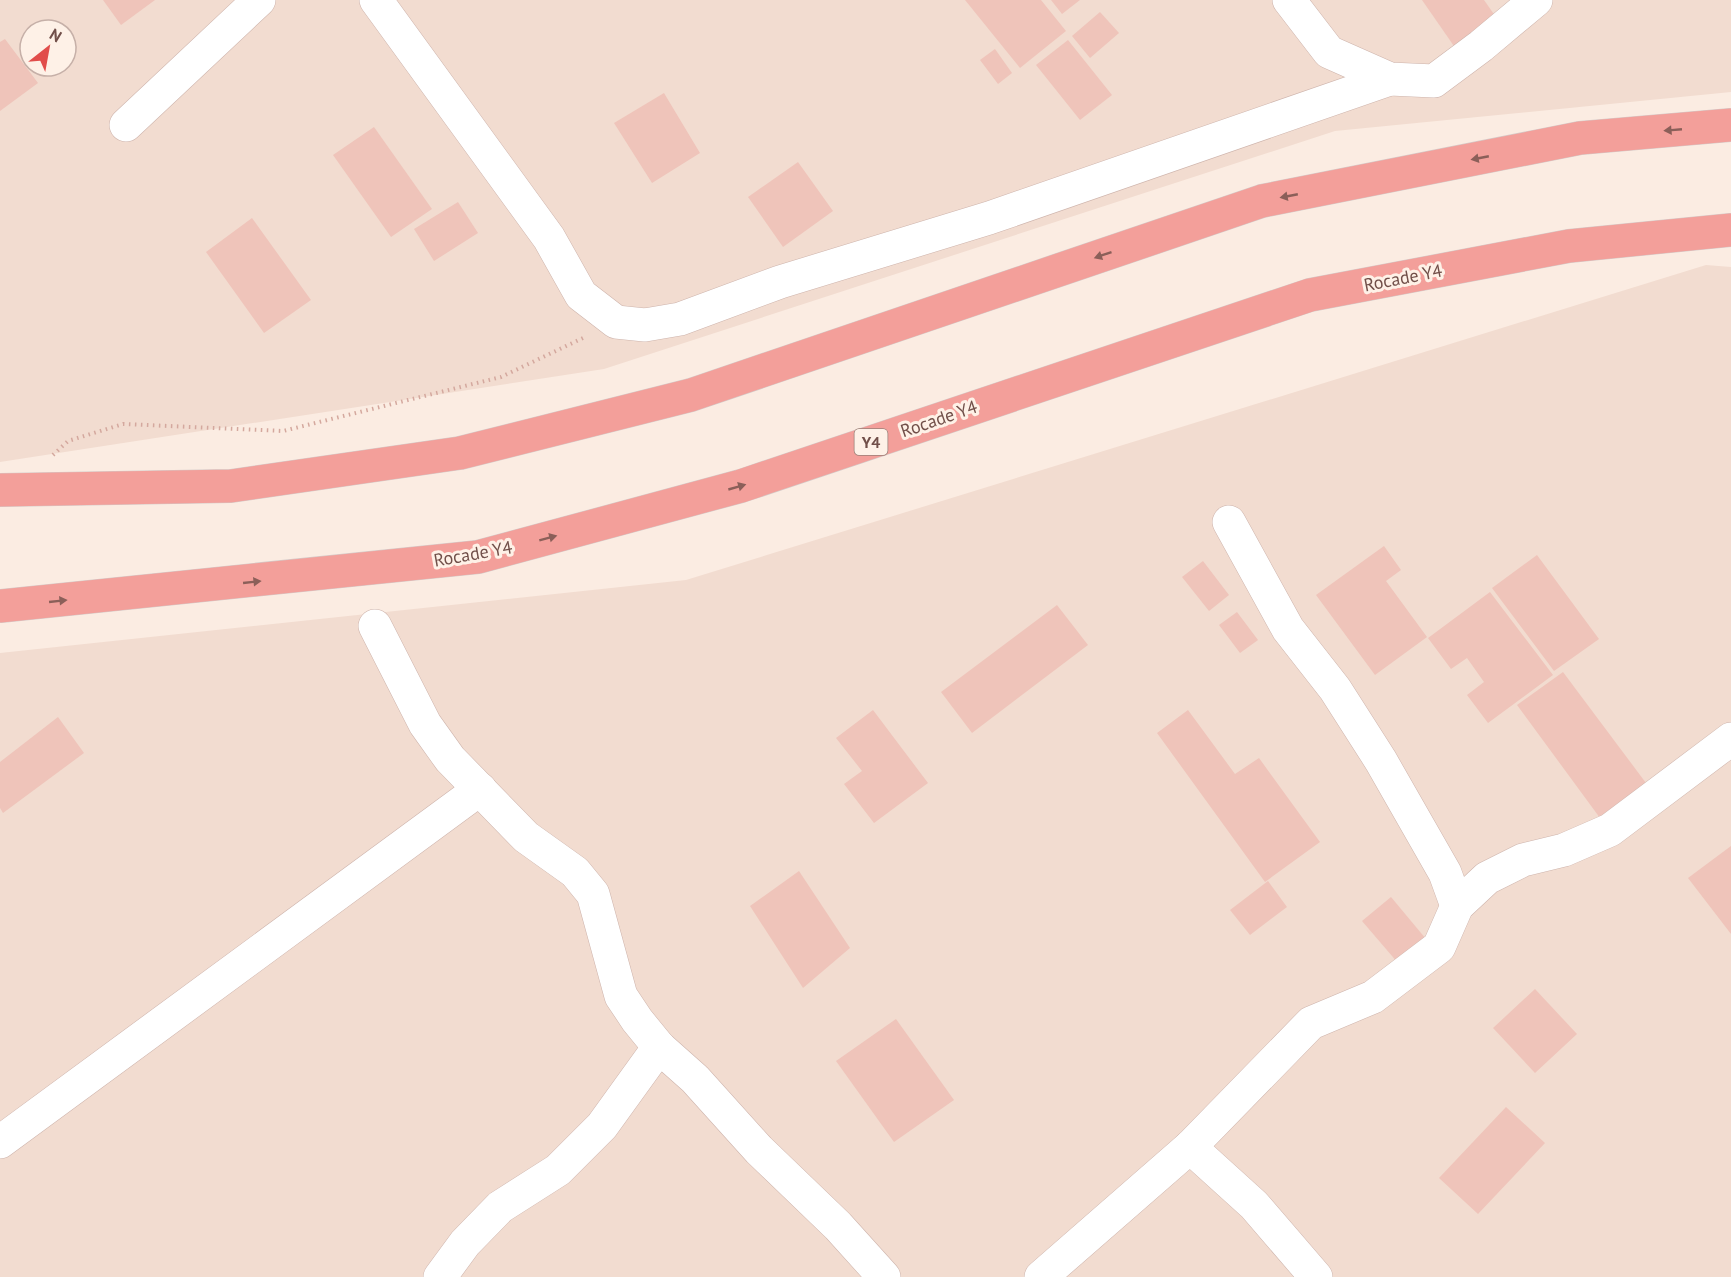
<svg xmlns="http://www.w3.org/2000/svg" width="1731" height="1277" font-family="'PT Sans',sans-serif">
<style>
.residential{fill:#f2dcd0;fill-rule:evenodd}
.building{fill:#efc4ba}
.lines{fill:none;stroke-linecap:round;stroke-linejoin:round}
.street-casing{stroke:#ceb4ac;stroke-width:34}
.highway-casing{stroke:#d4cac8;stroke-width:34}
.path{stroke:#d4a89e;stroke-width:4;stroke-dasharray:1.5 4.5;stroke-linecap:butt}
.street{stroke:#fff;stroke-width:33}
.highway{stroke:#f39f9a;stroke-width:33}
.oneway{fill:#8b5f59}
.labels{text-anchor:middle;stroke-width:6;stroke-linejoin:round;paint-order:stroke}
.shield{fill:#fef1e7;stroke:#9b8078;stroke-width:1.5}
.shield-label{font-size:16px;font-weight:bold;fill:#714f49}
.street-label{font-size:18px;fill:#714f49;stroke:#fef1e7}
</style>
<rect width="100%" height="100%" fill="#fbece2"/>
<g class="residential">
<path d="M0,0h1731v92l-396,39 -731,238 -604,93zM30,30h36v36h-36z"/>
<path d="M1706,265l25,2v1010h-1731v-624l686,-73z"/>
</g>
<g class="building">
<path d="M103,0h52l-34,25z"/>
<path d="M965,0h76l25,31 -46,37z"/>
<path d="M1051,0h29l-18,14z"/>
<path d="M1422,0h62l14,20 -42,29z"/>
<path d="M1100,12l19,21 -29,25 -18,-22z"/>
<path d="M5,39l33,44 -38,28v-69z"/>
<path d="M1068,40l44,55 -32,25 -44,-55z"/>
<path d="M995,49l17,24 -14,11 -18,-24z"/>
<path d="M664,93l36,60 -48,30 -38,-60z"/>
<path d="M374,127l58,82 -41,28 -58,-82z"/>
<path d="M798,162l35,49 -50,36 -35,-50z"/>
<path d="M458,202l20,31 -44,28 -20,-32z"/>
<path d="M252,218l59,82 -47,33 -58,-81z"/>
<path d="M1384,546l17,24 -15,11 41,56 -52,38 -59,-80z"/>
<path d="M1537,555l62,84 -45,32 -62,-83z"/>
<path d="M1203,561l26,34 -20,16 -27,-34z"/>
<path d="M1490,592l63,83 -65,48 -21,-28 17,-13 -17,-24 -16,11 -23,-31z"/>
<path d="M1057,605l31,40 -116,88 -31,-41z"/>
<path d="M1237,612l21,28 -18,13 -21,-28z"/>
<path d="M1563,672l83,111 -46,35 -83,-113z"/>
<path d="M873,710l55,73 -54,40 -30,-39 18,-13 -26,-33z"/>
<path d="M1188,710l47,64 24,-16 61,84 -55,40 -108,-149z"/>
<path d="M58,717l26,36 -81,60 -3,-5v-46z"/>
<path d="M1731,846v88l-43,-56z"/>
<path d="M799,871l51,77 -47,40 -53,-82z"/>
<path d="M1268,881l19,26 -37,28 -20,-25z"/>
<path d="M1391,897l35,42 -28,24 -36,-42z"/>
<path d="M1535,989l42,45 -42,39 -42,-45z"/>
<path d="M896,1019l58,81 -60,42 -58,-81z"/>
<path d="M1506,1107l39,36 -67,71 -39,-36z"/>
</g>
<g class="lines">
<defs>
<g id="street">
<path d="M376,0l173,238 32,57 35,27 29,3 35,-6 100,-37 209,-64 401,-139"/>
<path d="M1289,0l40,52 61,27 44,2 47,-35 55,-46"/>
<path d="M126,125l133,-125"/>
<path d="M1229,522l59,107 47,60 46,72 64,112 12,33"/>
<path d="M375,626l50,98 25,35 76,78 49,35 18,22 28,102 16,24 22,27 36,32 64,71 79,76 46,51"/>
<path d="M0,1142l480,-353"/>
<path d="M1190,1147l64,58 62,72"/>
<path d="M440,1277l25,-34 35,-36 58,-37 44,-44 57,-79"/>
<path d="M1041,1277l149,-130 121,-124 62,-26 66,-50 18,-41 30,-28 36,-18 41,-10 46,-20 121,-91"/>
</g>
<g id="highway">
<path d="M0,490l231,-4 229,-33 231,-58 571,-194 318,-63 151,-13"/>
<path d="M0,606l478,-49 263,-71 569,-191 259,-49 162,-16"/>
</g>
</defs>
<use href="#street" class="street-casing"/>
<use href="#highway" class="highway-casing"/>
<path class="path" d="M53,455l15,-14 55,-17 160,7 218,-54 82,-39"/>
<use href="#street" class="street"/>
<use href="#highway" class="highway"/>
</g>
<defs><path id="oneway-solid" d="M-6-.8H1V-3.2L6.5 0L1 3.2V.8H-6Z" transform="scale(1.5)"/></defs>
<g class="oneway">
<use href="#oneway-solid" transform="translate(1673 130) rotate(175)"/>
<use href="#oneway-solid" transform="translate(1480 158) rotate(169)"/>
<use href="#oneway-solid" transform="translate(1289 196) rotate(169)"/>
<use href="#oneway-solid" transform="translate(1103 255) rotate(161)"/>
<use href="#oneway-solid" transform="translate(737 487) rotate(-16)"/>
<use href="#oneway-solid" transform="translate(548 538) rotate(-15)"/>
<use href="#oneway-solid" transform="translate(252 582) rotate(-6)"/>
<use href="#oneway-solid" transform="translate(58 601) rotate(-6)"/>
</g>
<g class="labels">
<rect class="shield" x="854.5" y="429" width="33" height="26" rx="4.5"/>
<g class="shield-label">
<text x="871" y="448">Y4</text>
</g>
<g class="street-label">
<text transform="translate(1403 278) rotate(-11)" y="6">Rocade Y4</text>
<text transform="translate(939 419) rotate(-19)" y="6">Rocade Y4</text>
<text transform="translate(473 554) rotate(-10)" y="6">Rocade Y4</text>
</g>
</g>
<g transform="translate(48 48) rotate(31)"><circle r="28" fill="#fef1e7" stroke="#c6b0a8" stroke-width="1.5"/>
<path d="M0-4.5L10 22L0 15L-10 22Z" fill="#e14d4b"/>
<text y="-9" font-size="16" font-weight="bold" text-anchor="middle" fill="#714f49">N</text>
</g>
</svg>
